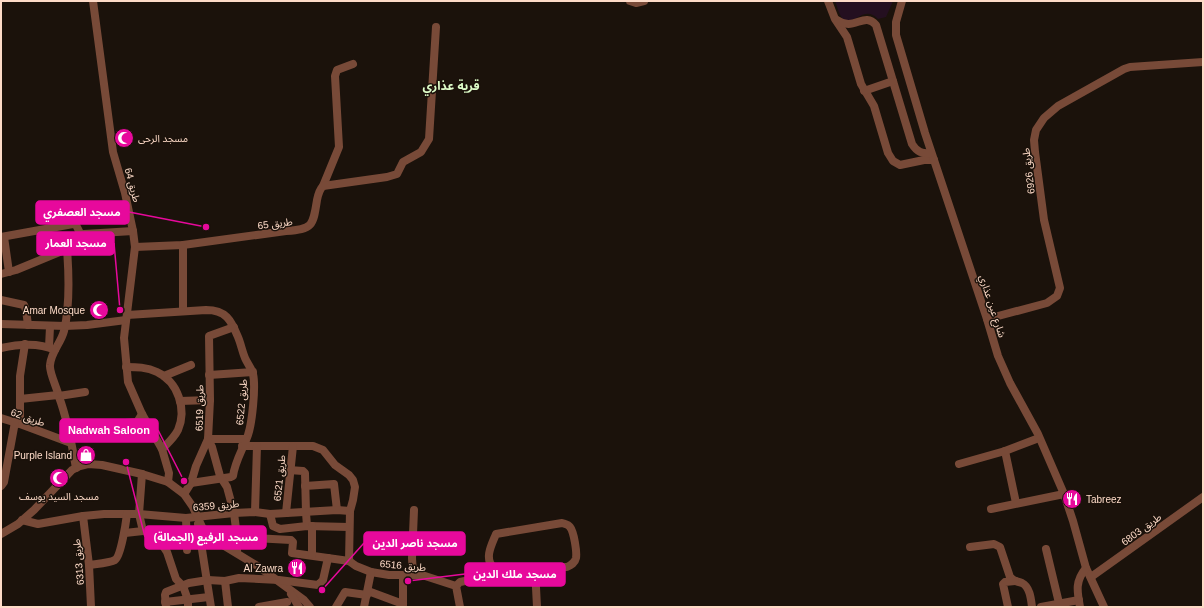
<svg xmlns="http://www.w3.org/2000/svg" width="1204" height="608" font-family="Helvetica,'Noto Sans Arabic',sans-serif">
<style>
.green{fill:#240f20}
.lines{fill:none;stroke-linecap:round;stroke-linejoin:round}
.minor{stroke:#784a38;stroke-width:8}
.labels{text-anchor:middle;stroke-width:3;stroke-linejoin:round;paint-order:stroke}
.poi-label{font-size:10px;fill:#fddac7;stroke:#1b120b;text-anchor:end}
.street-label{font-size:10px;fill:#fddac7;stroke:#1b120b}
.quarter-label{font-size:12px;font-weight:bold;fill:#defdc9;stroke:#1b120b}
.leader{fill:none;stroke:#e7099c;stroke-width:1.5}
.callout-dot{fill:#e7099c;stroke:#1b120b;stroke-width:1.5}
.callout{fill:#e7099c;stroke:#e7099c;stroke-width:1.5}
.callout-label{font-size:11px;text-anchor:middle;font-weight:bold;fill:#fff}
</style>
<rect width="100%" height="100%" fill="#1b120b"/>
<path class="green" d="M835,1h58l-7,16 -8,2c-14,-15 -24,8 -35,0 -4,-4 -6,-13 -8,-18z"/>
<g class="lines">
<g class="minor">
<path d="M93,1l20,151 12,41 8,38 2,16 -11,91 4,44 14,32 20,35 7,24 -1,9"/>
<path d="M630,1l6,2 8,-2"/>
<path d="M828,1l7,18 12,18 14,47 13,22 14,47 5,8 7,4 24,-5h10"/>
<path d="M902,1l-6,21v13l29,98 62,186 11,37 12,27 28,51 26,60 9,27 13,47 18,39"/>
<path d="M837,20c17,12 27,-9 39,5l36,119c5,8 10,10 19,9"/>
<path d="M864,91l29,-10"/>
<path d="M323,186l16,-39 -4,-71 2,-6 16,-6"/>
<path d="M1,237l72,-13 3,1 5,10"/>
<path d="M4,237l5,35"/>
<path d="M135,247l48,-2 103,-14c27,-2 27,-5 31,-31 1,-5 2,-10 6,-14l64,-9 10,-3 6,-12 18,-10 8,-13 7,-112"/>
<path d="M67,249c2,26 3,57 -3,82 -3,12 -13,21 -14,34 -1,7 7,23 9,32 8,21 13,48 17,71"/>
<path d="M1,274l15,-4 51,-21c7,-4 10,-12 17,-15l49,-3"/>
<path d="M1,300l23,5 2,5 2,15"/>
<path d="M183,311v-66"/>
<path d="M127,315l79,-5c20,0 25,10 32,27 3,7 4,14 7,21 2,5 7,11 8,16 3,13 -1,49 -5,61 -5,14 -13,26 -15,41l-2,1 -40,6"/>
<path d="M987,319l60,-16 10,-7 3,-8 -16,-68 -9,-68 -1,-12 2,-10 8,-12 14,-12 66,-37 6,-2 73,-5"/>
<path d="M1,324l64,2 22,-1 39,-5"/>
<path d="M234,327l-25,9 1,64 -2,39 4,8 8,29 7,11 7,26 3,24v15"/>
<path d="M49,347l1,-20"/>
<path d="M1,348c18,-4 37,-6 54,2"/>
<path d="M126,367c10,0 21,0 31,5 21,10 30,37 21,58 -4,8 -10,13 -16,19"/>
<path d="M209,375l44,-3"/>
<path d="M164,376l27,-11"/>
<path d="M59,396l26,-4"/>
<path d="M20,399l38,-4"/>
<path d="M180,401l30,-1"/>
<path d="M1,418l19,6 51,19"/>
<path d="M20,424v-48l5,-32"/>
<path d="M114,424l23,-2 5,-8"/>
<path d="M208,439h38"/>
<path d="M242,446h71l10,4 12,15 14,10 4,5 2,7 -2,13 -3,11 -1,50"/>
<path d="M1005,451l11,52"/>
<path d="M959,464l46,-13 34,-13"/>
<path d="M289,470l14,1 2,2 1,40 1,13"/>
<path d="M142,474l-3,40 4,17 13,4 11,17 9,27 7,7 5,14v7"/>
<path d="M1,486l3,-4 11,-60"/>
<path d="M305,486l29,-2 3,26"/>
<path d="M184,494l7,-11 5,-17 12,-27"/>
<path d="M991,509l73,-15"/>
<path d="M255,512l2,-66"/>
<path d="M286,513l7,-67"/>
<path d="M270,514l3,12 7,3 27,-3 42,1"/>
<path d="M83,516l6,49 2,42"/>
<path d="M186,518l1,32"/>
<path d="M22,520l16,4 45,-8 21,-2h35l47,4 48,-5 21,-1 15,2 67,-4 13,1"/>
<path d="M198,524l13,83"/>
<path d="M125,533l18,-2"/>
<path d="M1,534l17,-10 16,-14 38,-40 8,-4 8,-2 14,1 40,9 26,8 16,12 9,13 9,20 11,12 46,28 45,33 6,7"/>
<path d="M237,537l54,3 2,2 -1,11 57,8 7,5 15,6 18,3h33l34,11 4,21"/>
<path d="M970,547l24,-3 6,3 10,30c4,5 7,4 12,6 8,4 9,16 10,24"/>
<path d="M1046,549l13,54"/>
<path d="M312,555v-29"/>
<path d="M89,565c6,-1 21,-2 26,-5 6,-4 11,-38 12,-46"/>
<path d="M535,568l2,39"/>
<path d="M413,574l-1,-16 2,-48"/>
<path d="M403,576v31"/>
<path d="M1091,577l112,-80"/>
<path d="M225,581l3,26"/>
<path d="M456,586l4,-4 29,-6 4,-9h74c4,-2 8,-4 9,-9 1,-6 -2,-26 -6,-31 -2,-3 -5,-3 -8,-4l-66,11c-4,10 -12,24 -3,33"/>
<path d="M368,591l35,13"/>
<path d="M291,594l8,13"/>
<path d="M165,602l44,-5"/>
<path d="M166,607l-1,-12 1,-3 23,-9 19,-3 17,1 14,-3 40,2 39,5 5,-5 5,-22"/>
<path d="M259,607l28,-5"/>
<path d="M336,607l9,-15 22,3"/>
<path d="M364,607l7,-35"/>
<path d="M1008,607l-5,-23 2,-2 10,-1"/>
<path d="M1041,607l38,-7"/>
<path d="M1080,607c-3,-16 -5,-26 6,-39"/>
</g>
</g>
<defs>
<symbol id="mosque-disc" viewBox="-11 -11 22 22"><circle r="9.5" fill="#e7099c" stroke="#1b120b"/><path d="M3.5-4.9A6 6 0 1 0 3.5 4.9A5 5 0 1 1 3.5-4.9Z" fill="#fff"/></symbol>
<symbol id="shop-disc" viewBox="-11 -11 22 22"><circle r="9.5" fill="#e7099c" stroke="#1b120b"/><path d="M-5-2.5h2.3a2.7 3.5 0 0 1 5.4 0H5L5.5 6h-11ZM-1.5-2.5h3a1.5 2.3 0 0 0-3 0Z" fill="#fff"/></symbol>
<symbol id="restaurant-disc" viewBox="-11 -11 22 22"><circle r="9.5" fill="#e7099c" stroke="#1b120b"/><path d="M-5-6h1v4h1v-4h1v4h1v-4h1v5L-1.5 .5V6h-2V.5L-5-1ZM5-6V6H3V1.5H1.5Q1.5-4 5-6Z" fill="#fff"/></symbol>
</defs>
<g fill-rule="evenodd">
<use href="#mosque-disc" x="113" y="127" width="22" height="22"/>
<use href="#mosque-disc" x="88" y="299" width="22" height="22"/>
<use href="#shop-disc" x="75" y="444" width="22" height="22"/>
<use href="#mosque-disc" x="48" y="467" width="22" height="22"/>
<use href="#restaurant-disc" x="1061" y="488" width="22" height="22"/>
<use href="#restaurant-disc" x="286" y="557" width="22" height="22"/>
</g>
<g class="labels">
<g class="poi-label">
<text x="138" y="142" text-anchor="start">مسجد الرحى</text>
<text x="85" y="314">Amar Mosque</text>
<text x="72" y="459">Purple Island</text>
<text x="59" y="500" text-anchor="middle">مسجد السيد يوسف</text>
<text x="1086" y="503" text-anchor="start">Tabreez</text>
<text x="283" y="572">Al Zawra</text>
</g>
<g class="street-label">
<text transform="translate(1028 171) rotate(-97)" y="4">طريق 6926</text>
<text transform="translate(133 185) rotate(75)" y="4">طريق 64</text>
<text transform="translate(275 223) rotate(-7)" y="4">طريق 65</text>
<text transform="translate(993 306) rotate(72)" y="4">شارع عين عذاري</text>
<text transform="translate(241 402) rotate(-85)" y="4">طريق 6522</text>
<text transform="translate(199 408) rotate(-89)" y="4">طريق 6519</text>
<text transform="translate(28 417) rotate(19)" y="4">طريق 62</text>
<text transform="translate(279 478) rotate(-84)" y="4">طريق 6521</text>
<text transform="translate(216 505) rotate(-5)" y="4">طريق 6359</text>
<text transform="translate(1141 529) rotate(-36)" y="4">طريق 6803</text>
<text transform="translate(78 562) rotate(-95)" y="4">طريق 6313</text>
<text transform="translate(403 565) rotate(5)" y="4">طريق 6516</text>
</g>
<g class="quarter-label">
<text x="451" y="90">قرية عذاري</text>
</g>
</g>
<path class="leader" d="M206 227L129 212M120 310L114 243M184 481L158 430M126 462L145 537M322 590L364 543M408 581L465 574"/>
<g class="callout-dot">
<circle cx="206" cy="227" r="4"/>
<circle cx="120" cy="310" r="4"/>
<circle cx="184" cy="481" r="4"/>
<circle cx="126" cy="462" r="4"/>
<circle cx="322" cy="590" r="4"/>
<circle cx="408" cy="581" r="4"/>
</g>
<g class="callout">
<rect x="36" y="201" width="93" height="23" rx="4"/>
<rect x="37" y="232" width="77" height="23" rx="4"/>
<rect x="60" y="419" width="98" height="23" rx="4"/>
<rect x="145" y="526" width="121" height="23" rx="4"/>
<rect x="364" y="532" width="101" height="23" rx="4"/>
<rect x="465" y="563" width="100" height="23" rx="4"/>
</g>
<g class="callout-label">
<text x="82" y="216">مسجد العصفري</text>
<text x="76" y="247">مسجد العمار</text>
<text x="109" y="434">Nadwah Saloon</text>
<text x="206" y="541">مسجد الرفيع (الجمالة)</text>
<text x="415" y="547">مسجد ناصر الدين</text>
<text x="515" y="578">مسجد ملك الدين</text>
</g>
<rect width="1204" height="608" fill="none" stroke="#fddac7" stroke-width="4"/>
</svg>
